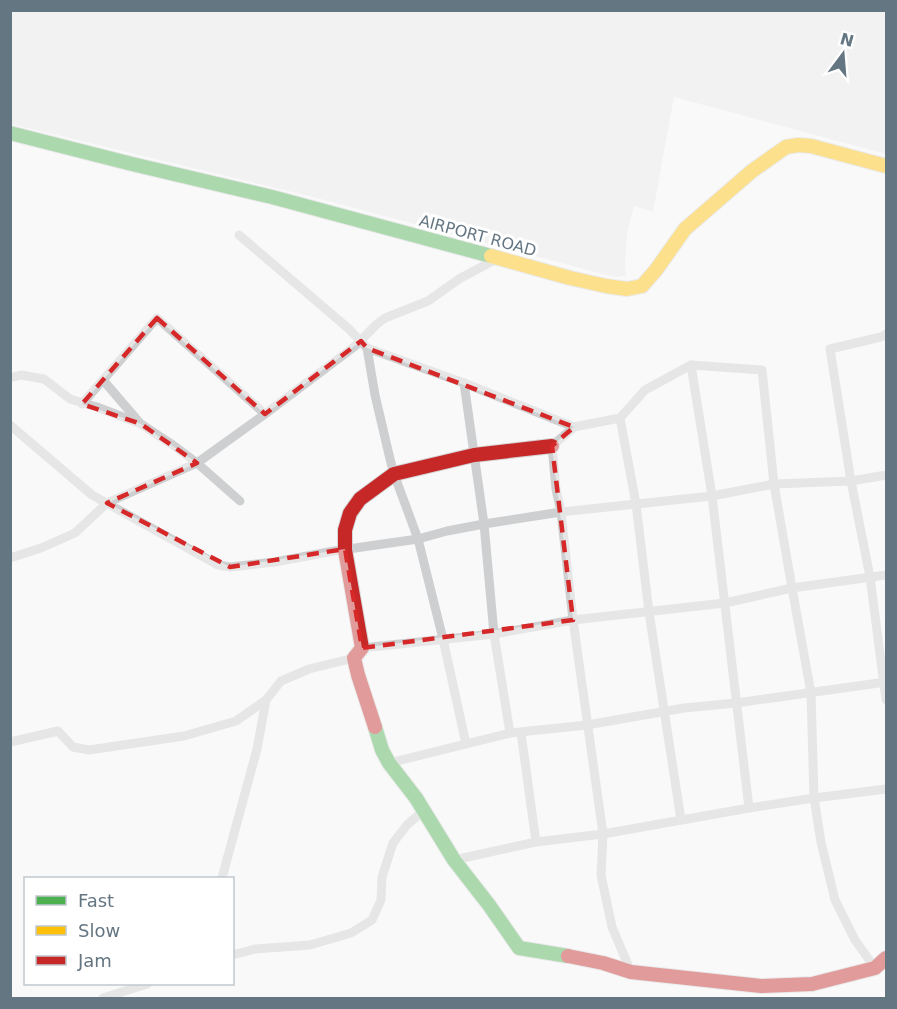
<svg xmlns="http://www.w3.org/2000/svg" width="897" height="1009" font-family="'DejaVu Sans',sans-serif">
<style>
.built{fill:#e8e9e9}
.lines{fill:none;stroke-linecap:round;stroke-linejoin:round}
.fast-casing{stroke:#d5d6d7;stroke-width:16}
.slow-casing{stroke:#d5d6d7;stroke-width:16}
.jam-casing{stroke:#d5d6d7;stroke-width:16}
.street{stroke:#cecfd0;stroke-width:9}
.fast{stroke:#4caf50;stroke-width:14}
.slow{stroke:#ffc107;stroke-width:14}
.jam{stroke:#c62828;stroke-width:14}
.marked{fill:none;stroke:#d62828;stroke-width:4.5;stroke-dasharray:12 8;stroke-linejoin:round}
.labels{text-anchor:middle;stroke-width:6;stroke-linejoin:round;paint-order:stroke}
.street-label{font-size:16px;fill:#657683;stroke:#fff}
</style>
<rect width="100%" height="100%" fill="#f9f9f9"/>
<path class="built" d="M11,10l875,1v143l-212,-57 -21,115 -19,-6 -7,28 -2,30 1,12 -12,1 -305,-81 -298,-72z"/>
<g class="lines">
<defs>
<g id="fast">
<path d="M10,133l122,31 140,33 219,59"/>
<path d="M375,727l7,23 7,13 27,35 38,62 35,45 30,43 49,8"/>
</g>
<path id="slow" d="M491,256l79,22 36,8 21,3 15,-3 14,-16 29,-41 67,-58 34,-24 12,-2 13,1 75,20"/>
<g id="jam">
<path d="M375,727l-17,-52 -4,-17 8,-10 -17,-98v-20l5,-17 10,-14 34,-25 80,-19 78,-9"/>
<path d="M568,956l35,7 28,9 130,14 51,-2 63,-16 11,-10"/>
</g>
</defs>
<use href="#fast" class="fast-casing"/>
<use href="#slow" class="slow-casing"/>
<use href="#jam" class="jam-casing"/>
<g class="street">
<path d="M239,235l110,94 18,19 8,47 15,64 4,15 24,65 25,100 23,105"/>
<path d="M886,334l-5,3 -51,12 21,132 19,96 16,123"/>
<path d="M367,348l97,35 110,44 46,-9 25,-28 46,-25 71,5 12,114 18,104 19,105 3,105 7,44 14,58 20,40 20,28"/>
<path d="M691,365l21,131 37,312"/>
<path d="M10,378l11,-3 23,4 26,20 27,8 44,17 32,21 24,18 43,38"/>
<path d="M103,380l36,42"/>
<path d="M464,383l20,141 10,110 16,99"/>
<path d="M82,404l75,-86 108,96"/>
<path d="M620,418l16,86 13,108 32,208"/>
<path d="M10,425l82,70 126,70 12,2 45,-5 59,-11 84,-12 29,-8 37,-7 77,-12 151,-16 62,-12 77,-3 35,-6"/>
<path d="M574,427l-22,19 4,43 5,23 12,108 30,214 -2,41 11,52 19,45"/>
<path d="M10,558l31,-10 34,-15 32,-30 90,-40 68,-49 89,-67 23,-23 8,-6 43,-17 31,-22 39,-21"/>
<path d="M362,648l132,-14 79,-14 152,-17 67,-15 94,-13"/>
<path d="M521,733l15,109"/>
<path d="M10,742l48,-11 15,16 16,3 95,-14 52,-15 30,-21 15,-19 28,-12 45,-11"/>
<path d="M389,763l121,-30 77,-8 97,-17 52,-5 150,-21"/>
<path d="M454,860l82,-18 67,-8 146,-26 65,-10 72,-9"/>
<path d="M222,878l35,-129 9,-49"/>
<path d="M232,955l23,-6 55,-4 41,-12 21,-13 9,-20 1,-23 11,-34 14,-18 16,-14"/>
<path d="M103,998l44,-14"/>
</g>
<use href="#fast" class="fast"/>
<use href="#slow" class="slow"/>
<use href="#jam" class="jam"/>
</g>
<path d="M0 0H897V1009H0ZM157,318l108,96 96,-73 6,7 207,79 -22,19 21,174 -211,28 -17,-99 -115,18 -123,-64 90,-40 -56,-39 -59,-20z" fill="#f9f9f9" fill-opacity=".55" fill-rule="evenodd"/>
<path class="marked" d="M157,318l108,96 96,-73 6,7 207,79 -22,19 21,174 -211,28 -17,-99 -115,18 -123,-64 90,-40 -56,-39 -59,-20z"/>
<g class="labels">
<g class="street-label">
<text transform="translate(478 235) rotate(15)" y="6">AIRPORT ROAD</text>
</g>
</g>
<rect width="897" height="1009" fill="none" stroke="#657683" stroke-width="24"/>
<rect x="24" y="877" width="210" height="108" fill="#ffffff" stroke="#c1c8cd" stroke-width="1.5"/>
<rect x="36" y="896" width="30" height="9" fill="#4caf50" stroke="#c1c8cd" stroke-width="1.5"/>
<text x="78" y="907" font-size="18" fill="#657683">Fast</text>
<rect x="36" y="926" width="30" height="9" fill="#ffc107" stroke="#c1c8cd" stroke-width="1.5"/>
<text x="78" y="937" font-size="18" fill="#657683">Slow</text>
<rect x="36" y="956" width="30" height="9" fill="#c62828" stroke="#c1c8cd" stroke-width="1.5"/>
<text x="78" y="967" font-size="18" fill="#657683">Jam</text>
<g transform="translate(843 54) rotate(16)" stroke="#ffffff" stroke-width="4.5" paint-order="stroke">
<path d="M0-4.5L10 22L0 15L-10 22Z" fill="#657683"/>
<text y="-9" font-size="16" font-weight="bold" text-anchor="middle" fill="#657683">N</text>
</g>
</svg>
